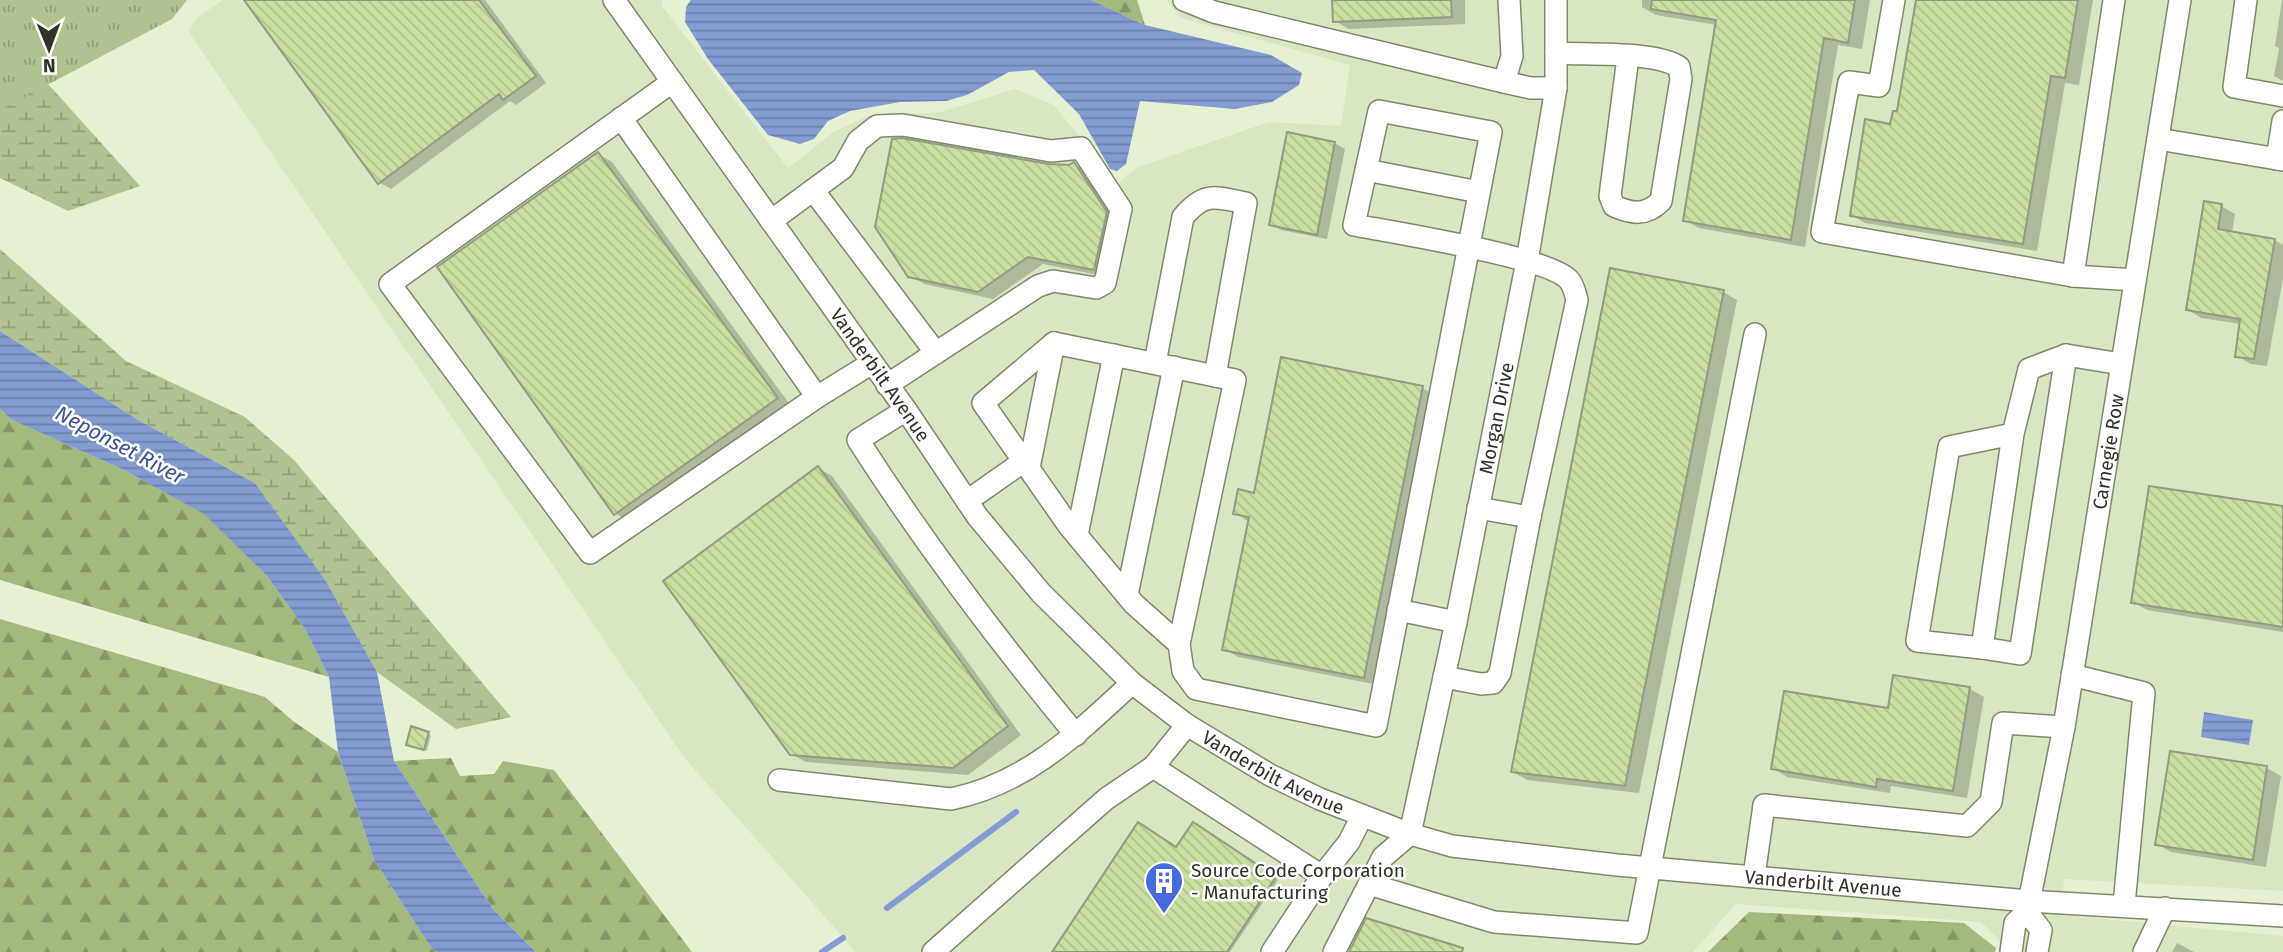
<svg xmlns="http://www.w3.org/2000/svg" width="2283" height="952" font-family="'Fira Sans',sans-serif">
<style>
.built{fill:#d9e6c3}
.forest{fill:url(#forest-firs)}
.wetland{fill:url(#wetland-marsh)}
.park{fill:url(#park-tufts)}
.water{fill:url(#water-rules)}
.shadow{fill:#0003}
.lines{fill:none;stroke-linecap:round;stroke-linejoin:round}
.stream{stroke:#859cd3;stroke-width:6}
.building{fill:url(#building-back-hatch);stroke:#929c80;stroke-width:2}
.minor-casing{stroke:#7e886d;stroke-width:24}
.minor{stroke:#fff;stroke-width:21}
.labels{text-anchor:middle;stroke-width:5;stroke-linejoin:round;paint-order:stroke}
.street-label{font-size:19px;fill:#2d3126;stroke:#fff}
.poi-label{font-size:19px;fill:#2d3126;stroke:#fff;text-anchor:start}
.water-label{font-size:21px;font-style:italic;fill:#395296;stroke:#fff}
</style>
<defs>
<pattern id="forest-firs" width="22" height="20" patternUnits="userSpaceOnUse" patternTransform="scale(1.75)"><rect width="22" height="20" fill="#a4b97c"/><path d="M5 1l3.5 6h-7zM16 11l3.5 6h-7z" fill="#869765"/></pattern>
<pattern id="wetland-marsh" width="20" height="14" patternUnits="userSpaceOnUse" patternTransform="scale(1.75)"><rect width="20" height="14" fill="#b0c290"/><path d="M1 5h8M5 5V1M11 12h8M15 12V8" fill="none" stroke="#909e75"/></pattern>
<pattern id="park-tufts" width="24" height="20" patternUnits="userSpaceOnUse" patternTransform="scale(1.75)"><rect width="24" height="20" fill="#b0c290"/><path d="M3 7l-1-3M5 7V3M7 7l1-3M15 17l-1-3M17 17v-4M19 17l1-3" fill="none" stroke="#909e75"/></pattern>
<pattern id="water-rules" width="6" height="5" patternUnits="userSpaceOnUse" patternTransform="scale(1.75)"><rect width="6" height="5" fill="#859cd3"/><path d="M0 2.5h6" fill="none" stroke="#6d80ab"/></pattern>
<pattern id="building-back-hatch" width="6" height="6" patternUnits="userSpaceOnUse" patternTransform="scale(1.75)"><rect width="6" height="6" fill="#cae0a1"/><path d="M-1 5l2 2M0 0l6 6M5-1l2 2" fill="none" stroke="#aec18a"/></pattern>
</defs>
<rect width="100%" height="100%" fill="#e6f1d4"/>
<path class="built" d="M223,0h439v6l126,162 47,-37 33,-15 73,-4 74,-23 39,16 63,79 21,-17 131,-45 72,4 9,-61 -168,-47 -16,-18h1117v891l-219,-12 -4,36 223,21v16h-283l1,-10 -20,-20 -245,-18 -43,48h-837l-170,-192 -498,-729 11,-15z"/>
<g class="forest">
<path d="M1091,0h46l8,25z"/>
<path d="M0,409l12,11 112,50 81,44 62,62 38,53 24,48 -329,-97z"/>
<path d="M0,619l265,78 28,24 45,31 36,108 56,86 7,6h-437z"/>
<path d="M451,758l9,18 34,-2 9,-13 51,9 138,182h-156l-43,-43 -99,-148z"/>
<path d="M1749,912l215,11 32,25 -1,4h-287z"/>
</g>
<g class="wetland">
<path d="M0,64l48,20 92,102 -72,25 -68,-33z"/>
<path d="M0,249l126,112 119,56 49,43 217,257 -55,12 -79,-57 -51,-91 -71,-98 -117,-63 -138,-89z"/>
</g>
<path class="park" d="M0,0h187l-15,19 -172,91z"/>
<g class="water">
<path d="M691,0h400l54,25 126,30 31,18 -3,12 -27,17 -37,7 -95,-8 -14,63 -9,7 -7,-2 -31,-55 -45,-44 -25,2 -42,23 -21,6 -46,1 -50,9 -22,10 -14,18 -14,5 -32,-9 -60,-76 -23,-37 1,-15z"/>
<path d="M0,331l138,89 117,63 71,98 51,91 17,89 99,148 43,43h-99l-7,-6 -56,-86 -36,-108 -9,-75 -24,-48 -38,-53 -63,-62 -80,-44 -112,-50 -12,-11z"/>
<path d="M2204,712l49,8 -4,25 -48,-8z"/>
</g>
<g class="shadow">
<path d="M246,0h239l61,83 -30,22 -6,-4 -119,88 -11,-6z"/>
<path d="M1334,0h131v24l-116,5 -14,-8z"/>
<path d="M1642,0h228l-8,49 -24,-4 -33,202 -106,-19 -14,-8 32,-195 -61,-10 -14,-8z"/>
<path d="M1918,0h175l-14,85 -14,-2 -28,168 -172,-28 -14,-8 48,-102z"/>
<path d="M2282,0h1v81l-9,-5 5,-28 -4,-2z"/>
<path d="M1334,143l11,6 -18,90 -46,-9 -10,-6z"/>
<path d="M598,154l14,8 179,244 -162,116 -14,-9z"/>
<path d="M1074,164l14,8 32,49 -12,56 -65,-13 -50,35 -69,-15 -14,-9 139,-109z"/>
<path d="M2221,206l14,8 -3,19 43,7 8,5v34l-16,87 -16,-2 -14,-8 4,-32 -40,-6 -13,-8z"/>
<path d="M1723,292l14,8 -98,493 -112,-13 -14,-8z"/>
<path d="M1422,388l14,8 -58,289 -140,-28 -14,-8 25,-127 -14,-9 20,-18z"/>
<path d="M818,468l14,8 189,259 -53,40 -162,-13 -15,-8z"/>
<path d="M2283,508v124l-136,-22 -14,-8z"/>
<path d="M1970,689l14,8 -17,101 -76,-12 -1,7 -103,-16 -14,-9 116,-58z"/>
<path d="M428,734l3,1 -4,16 -16,-5z"/>
<path d="M2267,768l14,8 -15,91 -95,-15 -14,-8z"/>
<path d="M1194,824l84,56 -48,72h-176l123,-103z"/>
<path d="M2177,943l17,9h-22z"/>
</g>
<g class="lines">
<g class="stream">
<path d="M887,908l129,-96"/>
<path d="M822,952l21,-14"/>
</g>
</g>
<g class="building">
<path d="M244,0h235l57,76 -33,24 -4,-6 -121,90z"/>
<path d="M1332,0h119l1,17 -119,5z"/>
<path d="M1652,0h203l-7,43 -24,-5 -33,202 -108,-19 33,-201 -65,-11z"/>
<path d="M1916,0h162l-13,78 -14,-2 -28,168 -173,-28 15,-97 25,5 3,-13h4z"/>
<path d="M1287,132l48,10 -18,93 -48,-10z"/>
<path d="M902,138l147,26 20,1 5,-3 33,50 -13,58 -66,-13 -50,35 -70,-15 -33,-50 17,-88z"/>
<path d="M598,152l180,246 -164,117 -177,-248z"/>
<path d="M2204,201l18,3 -4,25 57,10 -21,120 -19,-2 5,-38 -54,-9z"/>
<path d="M1610,268l114,22 -99,496 -114,-14z"/>
<path d="M1281,357l142,29 -59,292 -142,-28 27,-133 -16,-3 5,-25 16,4z"/>
<path d="M818,466l190,260 -55,42 -163,-13 -127,-174z"/>
<path d="M2149,486l134,20v121l-152,-24z"/>
<path d="M1893,675l77,12 -17,104 -76,-12 -1,8 -105,-18 13,-78 104,17z"/>
<path d="M411,726l18,6 -5,18 -18,-5z"/>
<path d="M2170,751l97,15 -14,94 -98,-15z"/>
<path d="M1138,822l38,25 17,-25 83,55 -49,75h-175z"/>
<path d="M1366,918l97,30 -1,4h-113z"/>
</g>
<g class="lines">
<defs>
<g id="minor">
<path id="s1" d="M614,0l292,410 71,106 64,77 91,90 55,42 83,50 50,24 90,35 42,12 165,19 412,36 254,15"/>
<path d="M1184,0l30,12 290,70 27,6h25"/>
<path d="M1894,0l-15,86 -30,-4 -27,150 251,44 62,4"/>
<path d="M2246,0l-12,87 49,9"/>
<path d="M1556,53c31,2 99,-2 123,14l2,12 -20,122c-15,15 -29,13 -47,5l-4,-10 18,-139"/>
<path d="M672,82l-282,202 200,269 227,-156 55,-34"/>
<path d="M1504,82l8,-26 -3,-56"/>
<path d="M621,118l196,279"/>
<path d="M2158,139l125,21"/>
<path d="M2277,159l6,-38"/>
<path d="M1366,170l113,22"/>
<path d="M813,190l123,163"/>
<path d="M771,221l72,-53 15,-27 19,-15 26,-1 148,26 30,-3 40,61 -16,74 -9,5 -43,-7 -15,5 -151,99"/>
<path d="M2073,276l41,-276"/>
<path d="M1054,343l-71,60 86,123 65,78 45,40 4,27 13,18 180,37c38,-198 77,-396 115,-594l-112,-21 -25,114c37,7 195,32 215,55 5,6 6,13 8,20l-47,217"/>
<path d="M1054,343l181,37 -56,264"/>
<path d="M1155,363l28,-146c22,-26 32,-20 63,-14l-31,173"/>
<path d="M906,410l-48,30c66,103 140,201 218,295"/>
<path d="M2013,434l-64,13 -32,194 65,7 31,-214 16,-65 37,-14 55,9"/>
<path d="M1029,468l25,-125"/>
<path d="M967,501l57,-40"/>
<path d="M1077,535l37,-180"/>
<path d="M1127,595l47,-228"/>
<path d="M1398,610l58,12"/>
<path d="M1982,648l38,6 46,-299"/>
<path d="M2072,675l72,18 -20,212"/>
<path d="M1444,677l37,7 12,-1 7,-10 30,-156 -52,-9"/>
<path d="M1153,767l169,109"/>
<path d="M779,780l172,19c75,-15 127,-66 181,-116"/>
<path d="M1754,876l10,-71 203,21 24,-24 12,-79 61,4"/>
<path d="M1369,884l125,38 143,11 118,-599"/>
<path d="M2027,912l14,18 -4,22"/>
<path d="M933,952l173,-153 47,-32 34,-42"/>
<path d="M1272,952l50,-76 27,-34 13,-26"/>
<path id="s2" d="M1334,952l49,-95 27,-23 46,-212 71,-361 29,-173v-88"/>
<path id="s3" d="M2011,952l4,-29 12,-11 37,-185 116,-727"/>
<path d="M2144,952l21,-44"/>
</g>
</defs>
<use href="#minor" class="minor-casing"/>
<use href="#minor" class="minor"/>
</g>
<defs>
<symbol id="building-pin" viewBox="-11 -11 22 30"><path d="M0 17L-7.5 6A9.5 9.5 0 1 1 7.5 6Z" fill="#466bde" stroke="#fff"/><path d="M-4-6H4V6H1V3H-1V6H-4ZM-2.5-4.3h1.7v1.8h-1.7ZM.8-4.3h1.7v1.8H.8ZM-2.5-1h1.7V.8h-1.7ZM.8-1h1.7V.8H.8Z" fill="#fff"/></symbol>
</defs>
<g fill-rule="evenodd">
<use href="#building-pin" x="1142" y="859" width="44" height="60"/>
</g>
<g class="labels">
<g class="street-label">
<text dy="7" stroke="none"><textPath href="#s1" startOffset="460">Vanderbilt Avenue</textPath></text>
<text dy="7" stroke="none"><textPath href="#s2" startOffset="567">Morgan Drive</textPath></text>
<text dy="7" stroke="none"><textPath href="#s3" startOffset="513">Carnegie Row</textPath></text>
<text dy="7" stroke="none"><textPath href="#s1" startOffset="1027">Vanderbilt Avenue</textPath></text>
<text dy="7" stroke="none"><textPath href="#s1" startOffset="1594">Vanderbilt Avenue</textPath></text>
</g>
<g class="poi-label">
<text x="1191" y="877">Source Code Corporation<tspan x="1191" dy="22">- Manufacturing</tspan></text>
</g>
<g class="water-label">
<text transform="translate(120 445) rotate(28)" y="7">Neponset River</text>
</g>
</g>
<g transform="translate(49 49) rotate(179)" stroke="#ffffff" stroke-width="5" paint-order="stroke">
<path d="M0-5L12 26L0 18L-12 26Z" fill="#2d3126"/>
<text y="-10" font-size="19" font-weight="bold" text-anchor="middle" fill="#2d3126">N</text>
</g>
</svg>
